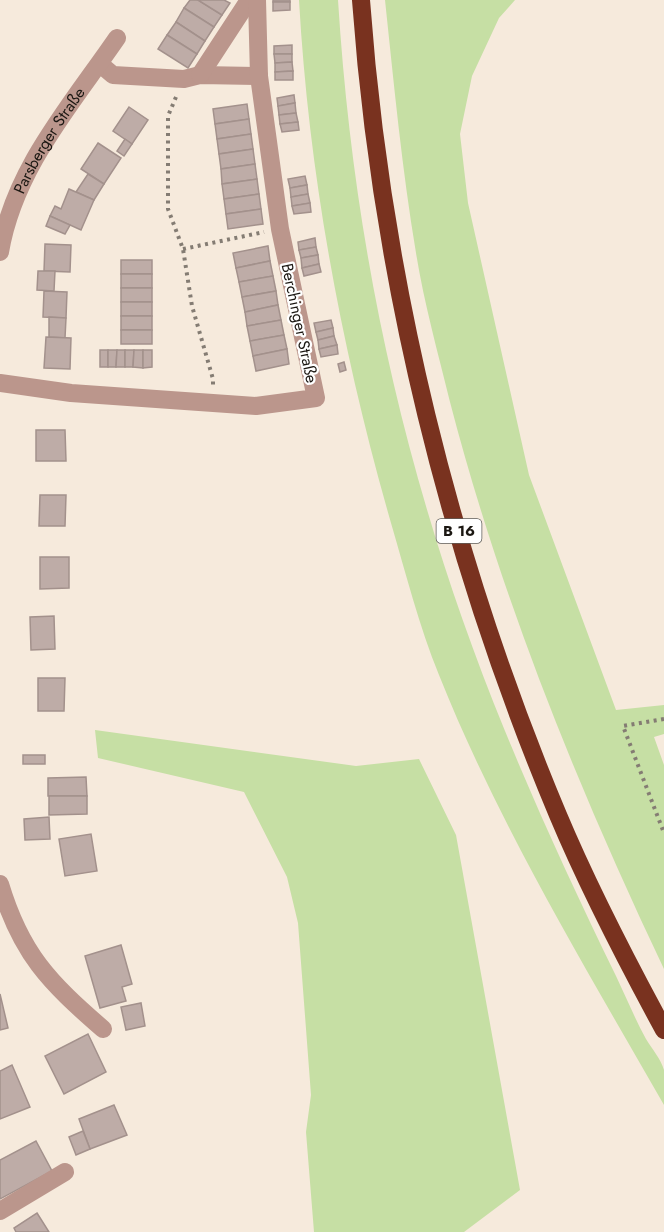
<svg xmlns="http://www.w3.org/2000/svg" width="664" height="1232" font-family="Jost,sans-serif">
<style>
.green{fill:#c6dfa4}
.building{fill:#beaca7;stroke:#a3918c;stroke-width:1.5}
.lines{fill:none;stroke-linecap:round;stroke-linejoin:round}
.path{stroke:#847c73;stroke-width:4;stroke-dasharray:3 4.5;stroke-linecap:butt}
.minor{stroke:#bb968c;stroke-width:18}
.highway{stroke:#79321f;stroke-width:18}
.labels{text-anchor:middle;stroke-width:4.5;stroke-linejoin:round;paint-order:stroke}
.shield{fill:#fff;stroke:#5f5d59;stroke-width:1.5}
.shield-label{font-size:15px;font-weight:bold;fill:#1b1712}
.street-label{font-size:16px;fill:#1b1712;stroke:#fff}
</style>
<rect width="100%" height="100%" fill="#f6eadc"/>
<g class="green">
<path d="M299,0h39c16,256 70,494 167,731 34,83 72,165 111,245 10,21 19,43 30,63 6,10 15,20 18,31 0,10 0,24 0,35 -79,-138 -166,-282 -225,-430 -20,-49 -33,-101 -48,-152 -49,-171 -82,-346 -92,-523z"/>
<path d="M385,0h130l-16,18 -27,58 -12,58 8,69 61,272 87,235 48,-5v29l-10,3 10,28v204c-87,-183 -163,-371 -214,-567 -12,-49 -26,-99 -34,-149 -14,-84 -22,-168 -31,-253z"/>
<path d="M95,730l261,36 63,-7 37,76 64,355 -56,42h-150l-8,-100 5,-37 -13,-172 -11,-46 -43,-85 -146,-34z"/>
</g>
<g class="building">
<path d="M190,0h8l24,15 -8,12 -30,-19z"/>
<path d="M198,0h26l6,3 -8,12z"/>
<rect x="273" y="0" width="17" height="2"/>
<path d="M273,2h17v8l-17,1z"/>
<path d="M184,8l30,19 -9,14 -29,-19z"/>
<path d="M176,22l29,19 -8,13 -30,-19z"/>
<path d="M167,35l30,19 -9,14 -30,-19z"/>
<path d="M292,45v9h-18v-8z"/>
<path d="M274,54h18v8l-17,1z"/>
<path d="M292,62l1,9 -18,1v-9z"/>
<path d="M293,71v9h-18v-8z"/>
<path d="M294,95l1,8 -17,3 -1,-8z"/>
<path d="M295,103l1,10 -17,2 -1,-9z"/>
<path d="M247,104l2,15 -34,5 -2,-15z"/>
<path d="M129,107l19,13 -16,24 -19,-13z"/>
<path d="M296,113l2,9 -18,2 -1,-9z"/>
<path d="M249,119l2,15 -34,5 -2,-15z"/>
<path d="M298,122l1,8 -17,2 -2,-8z"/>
<path d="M251,134l2,15 -34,5 -2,-15z"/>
<path d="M125,139l7,5 -8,12 -7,-5z"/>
<path d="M98,143l23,15 -17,26 -23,-15z"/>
<path d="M253,149l2,15 -34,5 -2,-15z"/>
<path d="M255,164l2,15 -35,5 -1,-15z"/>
<path d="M88,174l16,10 -10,16 -18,-8z"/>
<path d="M305,176l2,9 -17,3 -2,-9z"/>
<path d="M257,179l2,15 -35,5 -2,-15z"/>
<path d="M307,185l1,9 -17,3 -1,-9z"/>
<path d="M69,189l25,11 -13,30 -31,-14 5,-10 6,3z"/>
<path d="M259,194l2,15 -35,5 -2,-15z"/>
<path d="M308,194l2,9 -18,3 -1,-9z"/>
<path d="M310,203l1,9 -17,2 -2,-8z"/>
<path d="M261,209l2,15 -35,5 -2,-15z"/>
<path d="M50,216l20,9 -5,9 -19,-8z"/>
<path d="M315,238l1,9 -17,3 -1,-8z"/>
<path d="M45,244l26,1 -1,27 -26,-1z"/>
<path d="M268,246l2,15 -34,7 -3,-15z"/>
<path d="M316,247l2,8 -17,3 -2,-8z"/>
<path d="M318,255l1,9 -17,4 -1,-10z"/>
<rect x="121" y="260" width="31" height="14"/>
<path d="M270,261l3,15 -34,6 -3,-14z"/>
<path d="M319,264l2,8 -17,4 -2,-8z"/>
<path d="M38,271h17l-1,20 -17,-1z"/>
<rect x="121" y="274" width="31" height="14"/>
<path d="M273,276l3,15 -34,6 -3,-15z"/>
<rect x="121" y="288" width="31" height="14"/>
<path d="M44,291l23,1 -1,26 -23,-1z"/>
<path d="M276,291l2,14 -33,7 -3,-15z"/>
<rect x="121" y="302" width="31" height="14"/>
<path d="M278,305l3,15 -34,6 -2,-14z"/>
<rect x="121" y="316" width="31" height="14"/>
<path d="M49,317l17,1 -1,20 -16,-1z"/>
<path d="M281,320l3,15 -34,6 -3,-15z"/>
<path d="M331,320l2,8 -17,4 -2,-9z"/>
<path d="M333,328l1,8 -16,4 -2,-8z"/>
<rect x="121" y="330" width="31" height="14"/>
<path d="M284,335l3,14 -34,7 -3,-15z"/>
<path d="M334,336l3,9 -18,4 -1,-9z"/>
<path d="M46,337l25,1 -1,31 -26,-1z"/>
<path d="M337,345l1,9 -17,3 -2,-8z"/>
<path d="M287,349l2,15 -33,7 -3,-15z"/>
<rect x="100" y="350" width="8" height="17"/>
<path d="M108,350h9l-1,17h-8z"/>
<path d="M117,350h8v17h-9z"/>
<path d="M125,350h9l-1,17h-8z"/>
<path d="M134,350h9v18l-10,-1z"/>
<path d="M143,350h9v17l-9,1z"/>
<path d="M344,362l2,8 -6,2 -2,-8z"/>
<path d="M36,430h29l1,31h-30z"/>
<path d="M40,495h26l-1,31h-26z"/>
<path d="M40,557h29v31l-29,1z"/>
<path d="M54,616l1,33 -24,1 -1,-33z"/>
<path d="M38,678h27l-1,33h-26z"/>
<rect x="23" y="755" width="22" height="9"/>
<path d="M86,777l1,19h-39v-18z"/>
<path d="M49,796h38v18l-38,1z"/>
<path d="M49,817l1,22 -25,1 -1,-21z"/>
<path d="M91,834l6,37 -32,5 -6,-37z"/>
<path d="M121,945l11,39 -10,3 4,14 -26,7 -15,-52z"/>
<path d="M0,994l8,34 -8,2z"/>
<path d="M141,1003l4,23 -19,4 -5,-23z"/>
<path d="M88,1034l18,38 -42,22 -19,-38z"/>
<path d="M12,1065l18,42 -30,12v-48z"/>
<path d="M114,1105l13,30 -37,14 -11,-30z"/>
<path d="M83,1131l7,18 -14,6 -7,-18z"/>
<path d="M36,1141l16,30 -52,28v-39z"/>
<path d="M37,1213l12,19h-33l-2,-4z"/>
</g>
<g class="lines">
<g class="path">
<path d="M176,97l-8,19v93l15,40 9,57 21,73v8"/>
<path d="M183,249l81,-17"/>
<path d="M664,719l-41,7 41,107"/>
</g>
<g class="minor">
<path d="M100,64l13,11 71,4 16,-4 59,1"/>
<path d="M200,75l49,-75"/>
<path id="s1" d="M0,252c14,-83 71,-147 117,-214"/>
<path d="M0,383l71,10 185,13 60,-8 -36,-169 -21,-153 -2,-76"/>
<path d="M0,884c21,70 49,98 103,145"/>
<path d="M0,1211l65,-39"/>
</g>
<path class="highway" d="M361,0c20,278 89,558 197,815 31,74 68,145 106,215"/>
</g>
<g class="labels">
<rect class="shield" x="436.5" y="519" width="45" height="24" rx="4.5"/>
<g class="shield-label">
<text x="459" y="536">B 16</text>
</g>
<g class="street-label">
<text dy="6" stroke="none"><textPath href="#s1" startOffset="123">Parsberger Straße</textPath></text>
<text transform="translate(300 323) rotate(78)" y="6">Berchinger Straße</text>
</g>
</g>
</svg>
